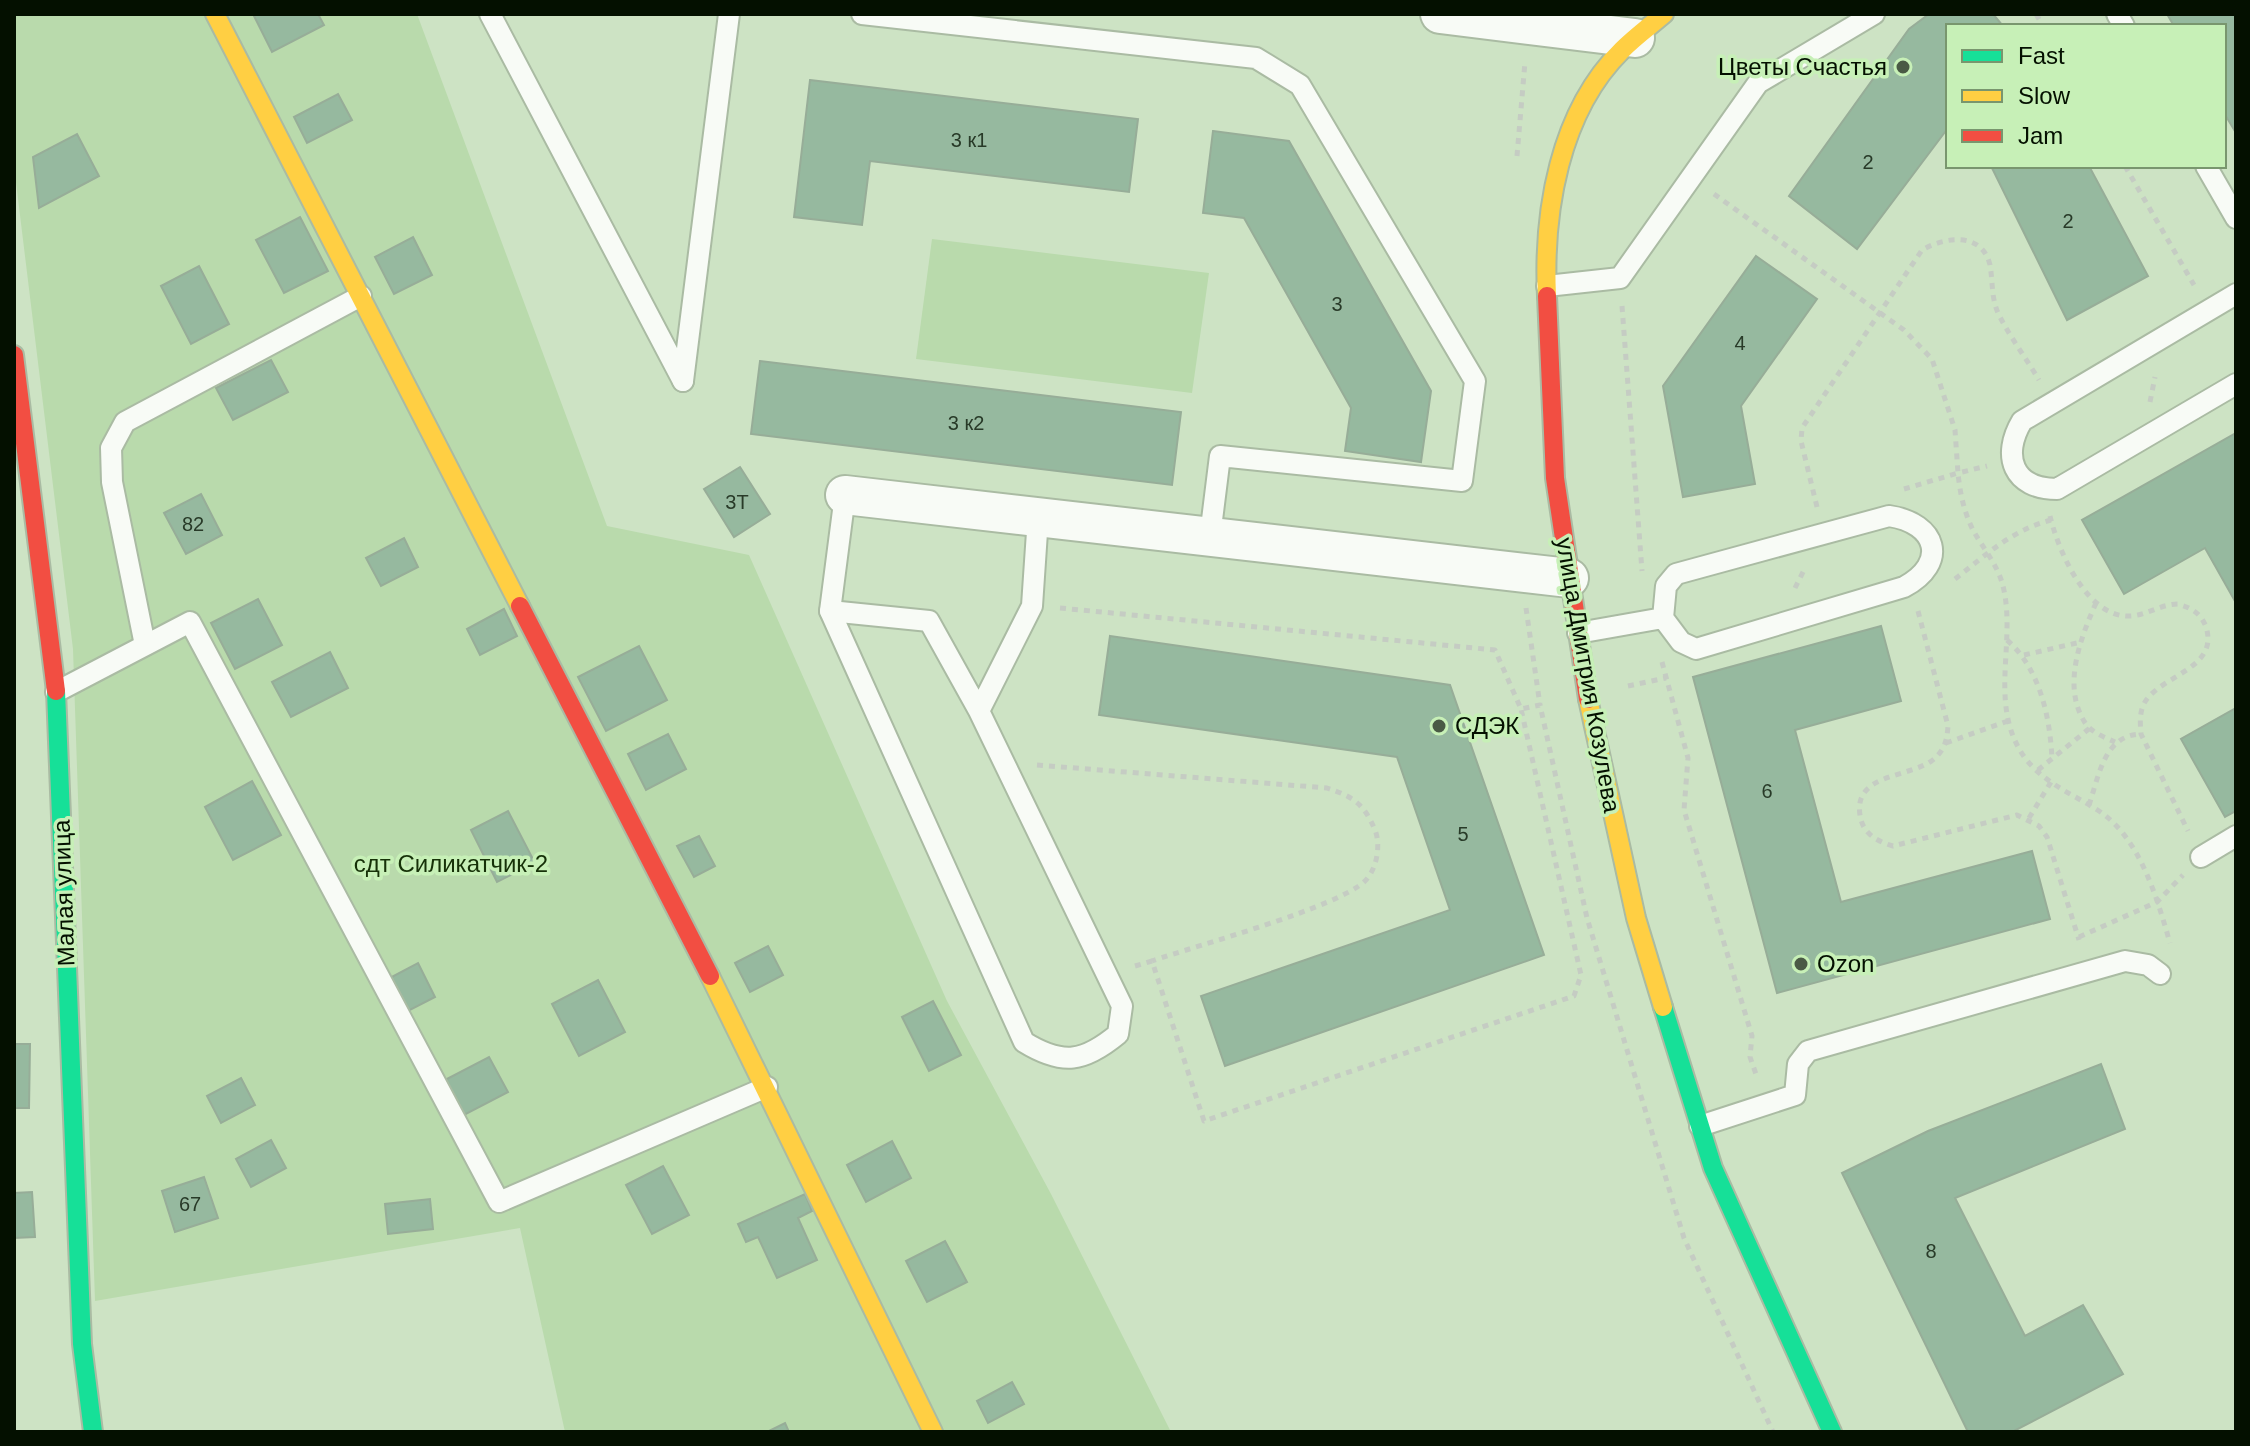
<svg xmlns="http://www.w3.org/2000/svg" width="2250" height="1446" font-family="Helvetica,sans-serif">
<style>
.green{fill:#b9daac}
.building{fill:#96b99f;stroke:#97ad98;stroke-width:2}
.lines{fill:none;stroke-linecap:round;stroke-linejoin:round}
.lane-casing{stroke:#aabba3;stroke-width:24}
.street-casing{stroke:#aabba3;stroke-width:42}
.fast-casing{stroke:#aabba3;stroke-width:22}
.slow-casing{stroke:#aabba3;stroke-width:22}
.jam-casing{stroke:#aabba3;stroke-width:22}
.path{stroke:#c5ccc3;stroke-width:5;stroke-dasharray:6 6;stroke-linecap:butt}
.lane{stroke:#f8fbf6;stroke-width:20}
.street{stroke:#f8fbf6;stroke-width:38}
.fast{stroke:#16e098;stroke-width:18}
.slow{stroke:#ffcf43;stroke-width:18}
.jam{stroke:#f24e42;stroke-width:18}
.poi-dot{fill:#4a5a45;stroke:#c7f0b7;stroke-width:3}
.labels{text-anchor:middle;stroke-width:7;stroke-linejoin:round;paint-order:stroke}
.number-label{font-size:20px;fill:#283a28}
.poi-label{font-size:24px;fill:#041000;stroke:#c7f0b7;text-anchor:start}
.street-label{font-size:24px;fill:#041000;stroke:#c7f0b7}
.park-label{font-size:24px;fill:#163108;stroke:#c7f0b7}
</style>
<rect width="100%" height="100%" fill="#cde3c4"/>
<g class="green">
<path d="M14,14h403l190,512 142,29 198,446 104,193 120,238h-606l-45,-204 -425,73 -22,-652 -59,-483z"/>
<path d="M932,239l277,34 -17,120 -276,-34z"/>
</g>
<g class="building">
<path d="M253,14h65l6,11 -52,27z"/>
<path d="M1929,14h64l10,12h-55v102l-91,121 -68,-53 120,-167z"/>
<path d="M2167,14h69v119l-12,-20v-87h-50z"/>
<path d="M810,80l328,39 -9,73 -259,-31 -8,64 -68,-8z"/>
<path d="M338,94l14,26 -45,23 -13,-26z"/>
<path d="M1213,131l76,10 142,250 -10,71 -76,-11 6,-43 -107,-190 -41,-5z"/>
<path d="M77,134l22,42 -60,32 -6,-51z"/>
<path d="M1991,166h98l59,110 -81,44z"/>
<path d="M300,217l28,54 -44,22 -28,-53z"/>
<path d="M413,237l19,38 -38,19 -19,-37z"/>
<path d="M1756,256l61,43 -76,107 14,78 -72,13 -20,-111z"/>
<path d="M199,266l30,58 -38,20 -30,-58z"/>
<path d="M271,360l17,32 -55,28 -17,-32z"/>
<path d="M760,361l421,51 -9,73 -421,-51z"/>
<path d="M2236,433v170l-31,-55 -81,46 -42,-74z"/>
<path d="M740,467l30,47 -36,23 -30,-48z"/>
<path d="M201,494l21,41 -36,19 -22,-41z"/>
<path d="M404,538l14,29 -37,19 -15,-28z"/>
<path d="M258,599l24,46 -47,24 -24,-46z"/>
<path d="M504,609l13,27 -37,19 -13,-26z"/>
<path d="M1881,626l20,75 -106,29 46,172 191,-51 18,68 -273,74 -84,-316z"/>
<path d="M1110,636l340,49 94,270 -319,111 -24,-70 249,-86 -53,-153 -298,-42z"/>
<path d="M639,646l28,54 -61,31 -28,-54z"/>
<path d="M330,652l18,36 -57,29 -19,-35z"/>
<path d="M2236,708v103l-11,6 -44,-78z"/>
<path d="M668,734l18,35 -40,21 -18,-36z"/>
<path d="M252,781l29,54 -48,25 -28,-53z"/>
<path d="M508,811l27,52 -38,19 -26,-52z"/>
<path d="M699,836l16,30 -21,11 -17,-31z"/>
<path d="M768,946l15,29 -33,17 -15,-29z"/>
<path d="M418,963l17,34 -29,15 -18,-33z"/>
<path d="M598,980l27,52 -46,24 -27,-52z"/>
<path d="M933,1001l28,54 -32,16 -27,-54z"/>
<path d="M14,1044h16l-1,64h-15z"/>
<path d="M489,1057l19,35 -44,23 -19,-35z"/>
<path d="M2101,1064l24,65 -170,69 70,138 58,-31 40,69 -111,58h-44l-126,-259 86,-42z"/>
<path d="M241,1078l14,27 -34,18 -14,-27z"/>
<path d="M271,1140l15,28 -35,19 -15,-28z"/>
<path d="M892,1141l19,37 -45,24 -19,-37z"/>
<path d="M663,1166l26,49 -37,19 -26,-49z"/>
<path d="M204,1177l14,41 -43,14 -13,-41z"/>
<path d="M32,1192l3,45 -21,1v-45z"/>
<path d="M805,1194l7,17 -14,7 19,42 -40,18 -19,-41 -12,5 -8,-18z"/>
<path d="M430,1199l3,30 -45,5 -3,-30z"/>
<path d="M945,1241l22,41 -40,20 -21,-41z"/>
<path d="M1012,1382l12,22 -36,19 -11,-22z"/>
<path d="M785,1423l4,9h-22z"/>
</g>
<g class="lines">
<defs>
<g id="lane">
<path d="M490,14l193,367"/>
<path d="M862,14l394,44 44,27 175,296 -13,100 -242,-25 -10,80"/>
<path d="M2117,14l7,12"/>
<path d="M2206,166l30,52"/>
<path d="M1547,286l73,-8 138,-195 116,-69"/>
<path d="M2236,294l-214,127c-21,35 -9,68 35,68l179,-105"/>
<path d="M683,381l46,-367"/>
<path d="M830,611l15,-116"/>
<path d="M1578,633l85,-15 3,-32 10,-12 213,-58c48,7 60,47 15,71l-208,62 -15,-7 -18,-24"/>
<path d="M145,645l-33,-163 -1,-34 14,-26 236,-126"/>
<path d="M56,692l134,-70 309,580 268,-115"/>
<path d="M979,711l-50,-90 -99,-10 194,431c39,24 60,20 94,-8l4,-28 -143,-295 53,-105 6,-89"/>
<path d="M2201,857l35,-21"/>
<path d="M1700,1126l95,-31 3,-31 10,-13 317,-90 23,4 12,9"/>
</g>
<g id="street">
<path d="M1440,14l195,24"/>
<path d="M845,495l724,83"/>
</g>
<g id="fast">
<path d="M56,691l26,653 11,88"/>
<path d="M1663,1007l50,161 119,264"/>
</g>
<g id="slow">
<path d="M215,14l305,592"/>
<path d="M1547,296c-4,-84 12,-184 75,-246 13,-13 28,-24 42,-36"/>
<path d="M1588,699l48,219 27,89"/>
<path d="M710,976l223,456"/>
</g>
<g id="jam">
<path d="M1547,296l8,182 33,221"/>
<path d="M14,355l42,336"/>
<path d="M520,606l190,370"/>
</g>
</defs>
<use href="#lane" class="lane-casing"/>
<use href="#street" class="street-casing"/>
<use href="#fast" class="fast-casing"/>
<use href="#slow" class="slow-casing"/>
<use href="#jam" class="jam-casing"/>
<g class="path">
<path d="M2036,14l7,12"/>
<path d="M1517,156l8,-94"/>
<path d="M2125,166l69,119"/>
<path d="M1714,194l190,136 28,29 23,71 3,43 29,-7"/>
<path d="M1622,306l20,265"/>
<path d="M2150,402l5,-25"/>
<path d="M1904,489l54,-16c2,20 6,40 16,59 10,17 24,34 29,54 14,57 -16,119 22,172 20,26 48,36 74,53 41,27 58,87 71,132"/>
<path d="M1817,507l-16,-66 1,-13 120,-178c22,-13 60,-19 68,15 3,17 1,34 9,50 11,22 27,43 40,65"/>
<path d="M2050,516c8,34 37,103 81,100 16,-1 30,-12 47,-12 13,4 23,9 28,23 13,40 -41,48 -59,72 -8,10 -7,23 -6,35l47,97"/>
<path d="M1955,579c31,-24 57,-49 96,-59"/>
<path d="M1795,588l10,-20"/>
<path d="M2096,603c-15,34 -34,82 -12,118 6,11 20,16 31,21"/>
<path d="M1060,608l435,42 26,59 19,-4 47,213 97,320 89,194"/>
<path d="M1526,608l14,97"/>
<path d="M1918,611l30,115c-1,14 -3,23 -14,33 -24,20 -85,13 -73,61 4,15 18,22 32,26l124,-31 22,11 8,11 32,103"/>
<path d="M2007,640c33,29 43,77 45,119"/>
<path d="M2024,655l57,-13"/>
<path d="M1662,662l26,96 -4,52 68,226 -2,21 7,20"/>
<path d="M1628,686l38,-8"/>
<path d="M1946,743l62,-22"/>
<path d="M1037,765l290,23c27,9 37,16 48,42 6,15 2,39 -10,51 -26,26 -170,65 -213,80"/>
<path d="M2038,770l52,-42"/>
<path d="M2089,805c10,-29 15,-70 52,-71"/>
<path d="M2029,818l22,-36"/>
<path d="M2079,937l78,-35 26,-27"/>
<path d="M1135,966l17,-5 52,160 370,-125 7,-21 -60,-266"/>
</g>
<use href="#lane" class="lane"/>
<use href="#street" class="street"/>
<use href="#fast" class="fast"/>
<use href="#slow" class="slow"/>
<use href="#jam" class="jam"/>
</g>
<g class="poi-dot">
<circle cx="1903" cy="67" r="8"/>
<circle cx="1439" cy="726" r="8"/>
<circle cx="1801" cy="964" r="8"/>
</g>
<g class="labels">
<g class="number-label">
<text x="969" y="147">3 к1</text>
<text x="1868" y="169">2</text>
<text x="2068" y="228">2</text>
<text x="1337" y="311">3</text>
<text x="1740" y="350">4</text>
<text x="966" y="430">3 к2</text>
<text x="737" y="509">3Т</text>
<text x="193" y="531">82</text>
<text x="1767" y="798">6</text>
<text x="1463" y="841">5</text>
<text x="190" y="1211">67</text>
<text x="1931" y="1258">8</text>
</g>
<g class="poi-label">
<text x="1887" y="75" text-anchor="end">Цветы Счастья</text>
<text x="1455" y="734">СДЭК</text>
<text x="1817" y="972">Ozon</text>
</g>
<g class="street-label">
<text transform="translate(1588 675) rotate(80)" y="8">улица Дмитрия Козулева</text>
<text transform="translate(64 893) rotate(-92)" y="8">Малая улица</text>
</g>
<g class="park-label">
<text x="451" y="872">сдт Силикатчик-2</text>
</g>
</g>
<rect width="2250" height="1446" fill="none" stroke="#041000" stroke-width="32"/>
<rect x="1946" y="24" width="280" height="144" fill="#c7f0b7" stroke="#79966e" stroke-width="2"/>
<rect x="1962" y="50" width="40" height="12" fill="#16e098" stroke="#79966e" stroke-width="2"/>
<text x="2018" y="64" font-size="24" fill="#041000">Fast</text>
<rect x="1962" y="90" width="40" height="12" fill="#ffcf43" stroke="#79966e" stroke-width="2"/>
<text x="2018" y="104" font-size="24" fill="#041000">Slow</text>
<rect x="1962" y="130" width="40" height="12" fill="#f24e42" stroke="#79966e" stroke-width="2"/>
<text x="2018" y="144" font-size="24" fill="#041000">Jam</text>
</svg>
